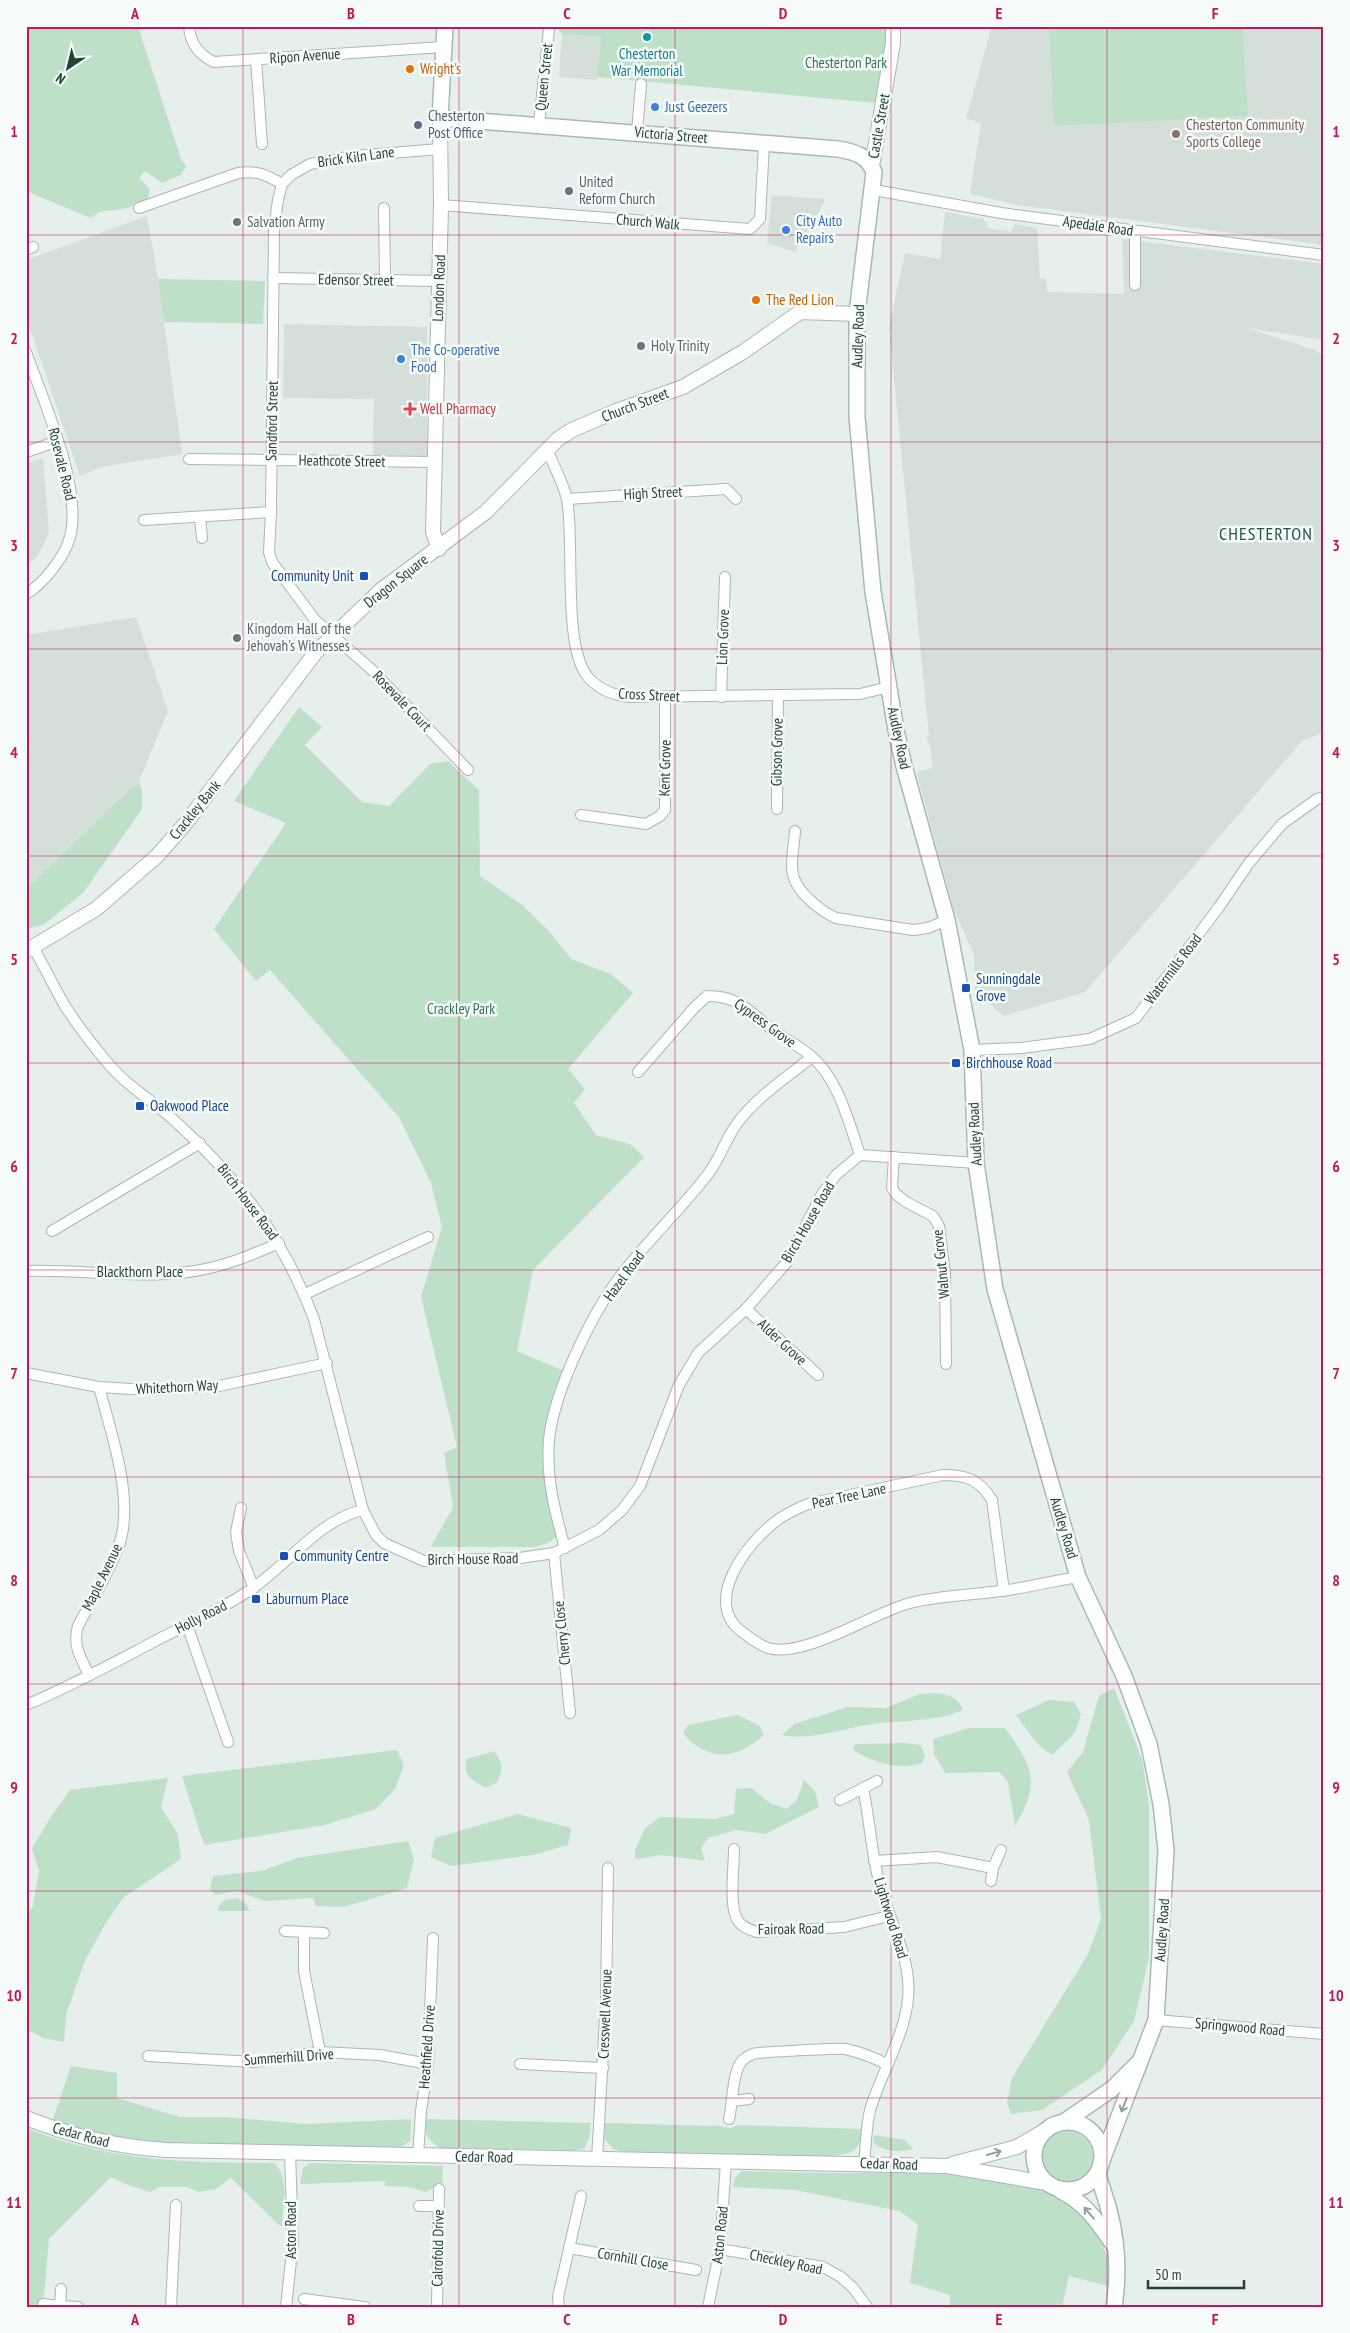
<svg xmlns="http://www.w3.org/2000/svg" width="1350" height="2333" font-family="'PT Sans Narrow',sans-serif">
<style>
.built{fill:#d4dfda}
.green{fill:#bfe0c8}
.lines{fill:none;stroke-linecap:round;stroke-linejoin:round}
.minor-casing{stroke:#a8b8b2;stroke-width:12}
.tertiary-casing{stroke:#a8b8b2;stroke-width:16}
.secondary-casing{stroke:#a4bbb3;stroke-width:18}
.minor{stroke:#fff;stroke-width:10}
.tertiary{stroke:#fff;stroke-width:14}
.secondary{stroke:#fff;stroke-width:15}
.oneway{stroke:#92a09c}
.grid{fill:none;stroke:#c2185b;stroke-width:1;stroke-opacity:0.55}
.culture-dot{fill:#0f9aa8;stroke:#f7fbf9;stroke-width:2}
.food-dot{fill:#e8710a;stroke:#f7fbf9;stroke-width:2}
.shop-dot{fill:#3f7fe0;stroke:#f7fbf9;stroke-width:2}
.service-dot{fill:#5c6f8a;stroke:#f7fbf9;stroke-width:2}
.education-dot{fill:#8d6e63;stroke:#f7fbf9;stroke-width:2}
.worship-dot{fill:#6b7280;stroke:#f7fbf9;stroke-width:2}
.health-dot{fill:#e0444e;stroke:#f7fbf9;stroke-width:2}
.transit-dot{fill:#1a4fb4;stroke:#f7fbf9;stroke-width:2}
.labels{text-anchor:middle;stroke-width:5;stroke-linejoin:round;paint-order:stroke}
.culture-label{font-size:15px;fill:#0d838f;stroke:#f7fbf9}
.street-label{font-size:15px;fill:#24423a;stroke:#f7fbf9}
.park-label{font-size:15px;fill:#2d7a4b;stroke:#f7fbf9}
.food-label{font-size:15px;fill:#c56008;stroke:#f7fbf9;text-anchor:start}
.shop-label{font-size:15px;fill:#366cbe;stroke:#f7fbf9;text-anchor:start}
.service-label{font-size:15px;fill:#4e5e75;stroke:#f7fbf9;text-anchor:start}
.education-label{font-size:15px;fill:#785e54;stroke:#f7fbf9;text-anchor:start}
.worship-label{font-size:15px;fill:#5b616d;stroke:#f7fbf9;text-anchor:start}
.health-label{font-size:15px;fill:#be3a42;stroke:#f7fbf9;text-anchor:start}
.transit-label{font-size:15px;fill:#164399;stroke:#f7fbf9;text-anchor:start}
.quarter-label{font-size:18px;letter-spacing:1px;fill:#1f5548;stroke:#f7fbf9}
.neatline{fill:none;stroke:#c2185b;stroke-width:2}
.grid-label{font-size:16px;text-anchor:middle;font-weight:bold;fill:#c2185b}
</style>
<rect width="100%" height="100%" fill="#e6efeb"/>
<g class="built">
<path d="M992,26h332v219l-307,-40 -47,-11 11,-71 -15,-5z"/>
<path d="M562,34l40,3 -5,43 -38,-3z"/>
<path d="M772,195l52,4v4l-29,49 -28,-9z"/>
<path d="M945,212l39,7 4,9 23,4 4,-8 22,4 3,50 6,1 1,13 77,2 -2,-55 202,25v76l-77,-12 68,22 9,7v375l-22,9 -217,251 -81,24 -29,-25 -1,-37 -20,-44 -37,-136 2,-3 13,-3 -1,-19 -5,-12 3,-1 -40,-409 16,-74 35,6z"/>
<path d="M147,216l11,63 24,175 -81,13 -21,9 -54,-159v-57z"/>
<path d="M284,324l143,3v129l-54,-1 1,-56 -91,-1z"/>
<path d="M43,458l6,75 -12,24 -11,8v-101z"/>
<path d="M136,617l32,94 -29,70 -113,108v-254z"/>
</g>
<g class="green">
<path d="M26,26h112l43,133 5,7 -5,9 -19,8 -17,-12 -6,7 11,11 -2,9 -20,10 -29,4 -8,6 -65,-27z"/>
<path d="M560,26h328v7l-12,70 -279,-26 4,-40 -39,-3 -3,-4z"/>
<path d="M1049,26h193l6,90 -194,10z"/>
<path d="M158,279l107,2 -2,43 -99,-2z"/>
<path d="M299,707l23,20 -17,18 57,57 27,4 41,-42 18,-3 31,29 1,86 42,29 27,26 22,28 40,15 22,19 -65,76 17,20 -11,14 22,32 34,9 14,13 -111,113 -16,81 47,20 -17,106 4,40 6,20 -9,6 -14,4h-103l22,-40 -9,-54 13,-6 -36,-150 21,-70 -11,-44 -32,-66 -129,-147 -14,11 -42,-52 72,-106 -52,-22z"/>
<path d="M139,781l3,11v17l-59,84 -40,32 -17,4v-40z"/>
<path d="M1114,1688l28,71 7,45v154l-15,63 -32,49 -60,40 -31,4 -4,-11 5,-25 76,-124 13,-35 -12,-99 -22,-48 16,-20 16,-56z"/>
<path d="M935,1693c13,1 23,4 28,17 -28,12 -60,10 -90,14 -30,4 -61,17 -91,11l12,-11 54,-17 38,1 34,-14z"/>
<path d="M1049,1700l25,2 7,12 -6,19 -22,21c-15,-4 -27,-27 -37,-39z"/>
<path d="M737,1715l22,10 5,10c-27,25 -58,27 -81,-2l5,-8z"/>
<path d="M969,1728h36c28,38 36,55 10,98l-7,-44 -9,-10 -54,1 -11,-19 -1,-15z"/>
<path d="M905,1743l16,2 4,11 -3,7c-24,8 -48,-1 -69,-13l2,-6z"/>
<path d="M397,1750l7,15 -9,24 -19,20 -52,16 -120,20 -22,-69z"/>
<path d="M495,1751l7,15 -4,16 -13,6c-13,-9 -23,-12 -18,-29z"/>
<path d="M168,1778l-7,29 17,28 3,24 -57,38 -19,27 -21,39 -18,52 -2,27 -21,-4 -17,-9v-112l7,-11 6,-36 -7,-21 18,-31 20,-28z"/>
<path d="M804,1780l11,11 4,16 -54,27 -29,-4 -28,8 -7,11 4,12 -43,-6 -27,4v-9l10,-22 15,-11 55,2 19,-5 2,-25 15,-1 19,15 17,6 10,-9z"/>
<path d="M518,1814l53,14 -3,17 -35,10 -82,11 -20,-9 4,-19z"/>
<path d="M408,1841l6,19 -7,28 -63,19 -28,-1 -3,-8 -48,3 -28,-10 -21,4 -6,-6 3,-13 49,-5 35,-13z"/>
<path d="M237,1898l8,5 5,8h-32c1,-11 10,-12 19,-13z"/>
<path d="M71,2066l46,7v25l63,19h44l82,7 105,-5 -1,22 -8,5 -11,2c-33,-1 -66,-3 -98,-3 -80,-1 -166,4 -240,-26z"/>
<path d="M426,2119l165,4 -2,15 -4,10 -9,2 -136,-2c-14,-10 -16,-13 -14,-29z"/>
<path d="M605,2123l114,3 11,2 8,-3 125,4c-5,24 -9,24 -32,27l-208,-4 -10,-3 -9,-11z"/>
<path d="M26,2128c79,33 164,35 248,35 16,14 9,43 8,63h-2l-49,-48 -15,11 -17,3 -12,-5h-27l-10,5 -22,-7 -17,-8 -62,62 -6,68h-17z"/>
<circle cx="1067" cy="2157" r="26"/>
<path d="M874,2135l31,5 8,9c-14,4 -29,3 -40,-7z"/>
<path d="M310,2163l133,3 -1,23 -9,-1 -7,4 -18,-5 -23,-1v-5l-85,3 3,-16z"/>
<path d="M742,2171c33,1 66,2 99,2 65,0 202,-7 248,47 15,18 21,44 23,67l-43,-11 -7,31h-112v-12l-40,-12 8,-59 -19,-13 -104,-21 -62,-3 2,-9z"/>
</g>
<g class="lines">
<defs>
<g id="minor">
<path d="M189,26c1,17 10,29 25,36l229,-15"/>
<path d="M256,59l6,85"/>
<path d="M539,124l10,-95"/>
<path d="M637,132l4,-48"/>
<path d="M440,149l-86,7 -44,8 -19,11 -9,9 -4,16 -4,29 -3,283 -2,40 3,10 43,58 56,49 97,101"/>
<path d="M874,190l127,23 323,42"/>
<path d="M441,205l309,24 10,-10 4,-76"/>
<path d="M139,208l99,-35c18,-3 29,2 44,11"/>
<path d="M384,208l1,72"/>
<path d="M1135,231v54"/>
<path d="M26,250l7,-3"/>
<path d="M273,278l166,3"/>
<path d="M26,352c17,48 57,136 44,185 -5,20 -27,47 -44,57"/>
<path d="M547,449c6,16 16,33 20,50 8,43 -5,147 21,178 10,12 25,18 41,20l231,-3 29,-7"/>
<path d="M26,452l32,-11"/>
<path d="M189,459l246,3"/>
<path d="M567,499l159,-10 10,10"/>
<path d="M200,517l2,21"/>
<path d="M144,520l127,-8"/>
<path d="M721,697l4,-120"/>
<path d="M777,809l1,-113"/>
<path d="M581,815l65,9 14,-8 5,-6v-113"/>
<path d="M795,831c-2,31 -11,46 15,69 8,8 15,13 26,18l77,12 15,-2 19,-8"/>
<path d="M33,947c11,19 21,40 32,59 12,19 27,38 41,55 20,25 48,40 71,62 63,57 107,117 137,196l49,191 13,25 8,8 40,18 96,-3 34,-5 45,-23 23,-20 18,-24 39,-101 19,-32 48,-44 41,-47 35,-68 14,-19 24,-20 116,8"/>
<path d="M972,1050l49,-2 69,-9 46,-21 83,-111 30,-44 33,-39 35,-25 7,-2"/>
<path d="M638,1072l56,-64 13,-12c31,0 40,13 63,32 13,10 28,17 41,28 27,22 38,67 49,99"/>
<path d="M894,1157l-2,31 4,6 10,8 27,14 6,10 6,48 1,90"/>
<path d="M52,1231l148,-88"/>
<path d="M26,1271c54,-2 108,8 162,1 32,-4 62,-16 91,-29"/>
<path d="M305,1294l123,-57"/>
<path d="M746,1309l72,66"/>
<path d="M26,1373l73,14 49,3 71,-4 108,-23"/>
<path d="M241,1508l-5,24 3,19 15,37"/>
<path d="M565,1548c-10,-36 -19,-70 -16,-108 5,-50 45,-132 77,-171 26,-33 57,-62 82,-95 12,-15 17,-34 28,-49 18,-26 52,-49 76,-68"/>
<path d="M554,1553l16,160"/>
<path d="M1004,1591l-12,-91c-13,-21 -26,-25 -49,-25l-135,29c-12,5 -23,10 -33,18 -29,22 -73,80 -33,110 8,6 17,13 26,16 36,11 106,-36 142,-45 27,-7 63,-8 90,-12 26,-3 52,-10 78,-14"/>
<path d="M187,1625l41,117"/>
<path d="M89,1675c-8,-17 -17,-30 -11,-49 13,-25 30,-51 40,-78 18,-46 -7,-115 -19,-161"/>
<path d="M26,1705c46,-19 89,-43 133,-66 32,-16 65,-31 94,-51 36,-25 66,-68 110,-78"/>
<path d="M863,1788c7,32 8,65 17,97 10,38 32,74 28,114 -4,39 -27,74 -38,111 -4,17 -4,36 -6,53"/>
<path d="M840,1800l37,-19"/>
<path d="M734,1849c0,18 -5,56 3,70 4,8 12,10 19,13l88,-5 45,-11"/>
<path d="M874,1861l63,-4 56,11"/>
<path d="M991,1881l2,-13 8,-18"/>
<path d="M285,1931l39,2"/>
<path d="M304,1932v39l16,81"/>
<path d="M1156,2020l168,14"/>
<path d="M148,2056l106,6 66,-10 60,3 48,9"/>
<path d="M520,2064l83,4"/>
<path d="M733,2101l16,-2"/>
<path d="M729,2119c4,-16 3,-49 14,-59 2,-2 7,-5 10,-6 6,-2 85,-6 92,-5 15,3 30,9 43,16"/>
<path d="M418,2156l3,-45 7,-47 5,-126"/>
<path d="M597,2159l9,-158 2,-133"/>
<path d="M419,2206h19"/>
<path d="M569,2248l127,22"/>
<path d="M720,2249l103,18 18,10 13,12 13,18"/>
<path d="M304,2299l61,8"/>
<path d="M43,2304l17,2 1,-17"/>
<path d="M60,2306l18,1"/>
<path d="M171,2307l5,-102"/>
<path d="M286,2307l7,-65 -3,-89"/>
<path d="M437,2307l2,-118"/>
<path d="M559,2307l-1,-10 23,-101"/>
<path d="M708,2307l12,-58 6,-87"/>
</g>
<g id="tertiary">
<path d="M872,166l21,-123v-17"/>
<path d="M439,549l-6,-17 8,-327 -1,-87"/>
<path d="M26,951l70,-42 61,-53 28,-32 131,-172 65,-62 105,-78 72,-73 14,-9 44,-19 67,-24 60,-35 57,-40 57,2"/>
<path d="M26,2118c49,19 87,28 139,32l782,16 99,17"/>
<path d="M952,2164l65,-17 27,-16"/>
</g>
<g id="secondary">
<path d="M445,26l-5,92 398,31c17,3 29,6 36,23l-17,142v103l16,175 23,138 8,36 43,154 25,130 4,113 19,126 83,288 46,99 25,68 12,60 5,46 -10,170 -55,143"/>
<path d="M1064,2122l48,-33 25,-25"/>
<circle cx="1068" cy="2156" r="34"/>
<path d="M1098,2173c3,14 9,27 12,41 8,32 9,60 4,93"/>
<path d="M1061,2191c25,12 37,32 53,54"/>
</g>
</defs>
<use href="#minor" class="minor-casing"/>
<use href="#tertiary" class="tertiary-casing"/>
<use href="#secondary" class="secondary-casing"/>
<use href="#minor" class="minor"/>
<use href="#tertiary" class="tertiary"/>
<use href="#secondary" class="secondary"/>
</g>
<defs><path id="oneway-shaft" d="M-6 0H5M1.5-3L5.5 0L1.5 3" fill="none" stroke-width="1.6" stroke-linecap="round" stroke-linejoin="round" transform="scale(1.25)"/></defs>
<g class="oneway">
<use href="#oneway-shaft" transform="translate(1124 2105) rotate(111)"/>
<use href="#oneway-shaft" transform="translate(994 2153) rotate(-15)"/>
<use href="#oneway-shaft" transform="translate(1089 2213) rotate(-131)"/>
</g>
<path class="grid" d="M243,26v2281M459,26v2281M675,26v2281M891,26v2281M1107,26v2281M26,235h1298M26,442h1298M26,649h1298M26,856h1298M26,1063h1298M26,1270h1298M26,1477h1298M26,1684h1298M26,1891h1298M26,2098h1298"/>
<circle class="culture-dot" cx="647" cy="37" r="5"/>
<g class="food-dot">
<circle cx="410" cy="69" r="5"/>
<circle cx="756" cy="300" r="5"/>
</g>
<g class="shop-dot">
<circle cx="655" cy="107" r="5"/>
<circle cx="786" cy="230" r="5"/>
<circle cx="401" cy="359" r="5"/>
</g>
<circle class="service-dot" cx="418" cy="125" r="5"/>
<circle class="education-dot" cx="1176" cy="134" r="5"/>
<g class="worship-dot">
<circle cx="569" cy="191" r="5"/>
<circle cx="237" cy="222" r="5"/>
<circle cx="641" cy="346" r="5"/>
<circle cx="237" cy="638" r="5"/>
</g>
<path class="health-dot" d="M407.5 401.5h5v5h5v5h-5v5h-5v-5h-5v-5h5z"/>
<g class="transit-dot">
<rect x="359" y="571" width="10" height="10" rx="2.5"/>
<rect x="961" y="983" width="10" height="10" rx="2.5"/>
<rect x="951" y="1058" width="10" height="10" rx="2.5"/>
<rect x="135" y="1101" width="10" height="10" rx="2.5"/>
<rect x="279" y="1551" width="10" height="10" rx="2.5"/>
<rect x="251" y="1594" width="10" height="10" rx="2.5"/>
</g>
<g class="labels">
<g class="culture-label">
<text x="647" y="59">Chesterton<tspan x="647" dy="17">War Memorial</tspan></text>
</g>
<g class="street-label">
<text transform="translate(305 56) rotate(-4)" y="5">Ripon Avenue</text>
<text transform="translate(544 77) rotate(-84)" y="5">Queen Street</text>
<text transform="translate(879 126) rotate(-80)" y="5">Castle Street</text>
<text transform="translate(671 135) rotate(5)" y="5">Victoria Street</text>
<text transform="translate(356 157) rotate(-8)" y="5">Brick Kiln Lane</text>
<text transform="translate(648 222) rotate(5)" y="5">Church Walk</text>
<text transform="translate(1098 226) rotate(8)" y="5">Apedale Road</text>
<text transform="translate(356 280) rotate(1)" y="5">Edensor Street</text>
<text transform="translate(439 288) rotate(-88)" y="5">London Road</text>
<text transform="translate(858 336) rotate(-88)" y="5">Audley Road</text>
<text transform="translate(635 405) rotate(-21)" y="5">Church Street</text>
<text transform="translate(272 421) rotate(-89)" y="5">Sandford Street</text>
<text transform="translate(342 461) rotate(1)" y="5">Heathcote Street</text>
<text transform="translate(62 464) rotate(76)" y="5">Rosevale Road</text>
<text transform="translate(653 493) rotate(-3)" y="5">High Street</text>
<text transform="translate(396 581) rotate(-38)" y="5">Dragon Square</text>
<text transform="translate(723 637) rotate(-88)" y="5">Lion Grove</text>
<text transform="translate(649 695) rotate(3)" y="5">Cross Street</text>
<text transform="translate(402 701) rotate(46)" y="5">Rosevale Court</text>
<text transform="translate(899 738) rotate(78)" y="5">Audley Road</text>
<text transform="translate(777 752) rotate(-89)" y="5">Gibson Grove</text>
<text transform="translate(665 768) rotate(-89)" y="5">Kent Grove</text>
<text transform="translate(195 810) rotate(-51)" y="5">Crackley Bank</text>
<text transform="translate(1173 969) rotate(-53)" y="5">Watermills Road</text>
<text transform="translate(765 1023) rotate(36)" y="5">Cypress Grove</text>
<text transform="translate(975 1134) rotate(-93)" y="5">Audley Road</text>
<text transform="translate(248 1202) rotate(53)" y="5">Birch House Road</text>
<text transform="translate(808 1222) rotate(-60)" y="5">Birch House Road</text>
<text transform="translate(941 1264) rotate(-96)" y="5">Walnut Grove</text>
<text x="140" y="1277">Blackthorn Place</text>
<text transform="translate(624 1276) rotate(-54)" y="5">Hazel Road</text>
<text transform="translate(782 1342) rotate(43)" y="5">Alder Grove</text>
<text transform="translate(177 1387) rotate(-3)" y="5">Whitethorn Way</text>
<text transform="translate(849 1496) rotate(-12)" y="5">Pear Tree Lane</text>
<text transform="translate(1064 1528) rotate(73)" y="5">Audley Road</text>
<text transform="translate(473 1559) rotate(-1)" y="5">Birch House Road</text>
<text transform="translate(102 1577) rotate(-64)" y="5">Maple Avenue</text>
<text transform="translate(201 1617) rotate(-27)" y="5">Holly Road</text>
<text transform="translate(562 1633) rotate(-96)" y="5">Cherry Close</text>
<text transform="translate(891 1918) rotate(73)" y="5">Lightwood Road</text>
<text transform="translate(791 1929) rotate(-1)" y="5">Fairoak Road</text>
<text transform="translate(1162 1930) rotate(-86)" y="5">Audley Road</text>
<text transform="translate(605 2014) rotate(-88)" y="5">Cresswell Avenue</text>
<text transform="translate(1240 2027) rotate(5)" y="5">Springwood Road</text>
<text transform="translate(427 2047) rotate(-86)" y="5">Heathfield Drive</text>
<text transform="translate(289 2057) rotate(-4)" y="5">Summerhill Drive</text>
<text transform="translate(81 2135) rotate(15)" y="5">Cedar Road</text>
<text transform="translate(484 2157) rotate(1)" y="5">Cedar Road</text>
<text transform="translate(889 2164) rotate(2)" y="5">Cedar Road</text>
<text transform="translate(291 2230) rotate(-90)" y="5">Aston Road</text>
<text transform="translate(720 2235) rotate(-84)" y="5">Aston Road</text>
<text transform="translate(438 2248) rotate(-89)" y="5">Calrofold Drive</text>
<text transform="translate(633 2259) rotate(10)" y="5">Cornhill Close</text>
<text transform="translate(786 2262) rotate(12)" y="5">Checkley Road</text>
</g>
<g class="park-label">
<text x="846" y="68">Chesterton Park</text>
<text x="461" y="1014">Crackley Park</text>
</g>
<g class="food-label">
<text x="420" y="74">Wright's</text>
<text x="766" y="305">The Red Lion</text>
</g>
<g class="shop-label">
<text x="665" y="112">Just Geezers</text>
<text x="796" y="226">City Auto<tspan x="796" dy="17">Repairs</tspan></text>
<text x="411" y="355">The Co-operative<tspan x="411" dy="17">Food</tspan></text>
</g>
<g class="service-label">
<text x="428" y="121">Chesterton<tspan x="428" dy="17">Post Office</tspan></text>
</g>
<g class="education-label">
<text x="1186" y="130">Chesterton Community<tspan x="1186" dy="17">Sports College</tspan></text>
</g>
<g class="worship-label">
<text x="579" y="187">United<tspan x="579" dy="17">Reform Church</tspan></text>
<text x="247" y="227">Salvation Army</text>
<text x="651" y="351">Holy Trinity</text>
<text x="247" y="634">Kingdom Hall of the<tspan x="247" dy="17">Jehovah's Witnesses</tspan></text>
</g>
<g class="health-label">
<text x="420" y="414">Well Pharmacy</text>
</g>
<g class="transit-label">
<text x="354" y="581" text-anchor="end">Community Unit</text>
<text x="976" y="984">Sunningdale<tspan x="976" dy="17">Grove</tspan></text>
<text x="966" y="1068">Birchhouse Road</text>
<text x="150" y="1111">Oakwood Place</text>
<text x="294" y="1561">Community Centre</text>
<text x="266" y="1604">Laburnum Place</text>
</g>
<g class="quarter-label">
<text x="1266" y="540">CHESTERTON</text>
</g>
</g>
<rect width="1350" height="2333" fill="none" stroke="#f7fbf9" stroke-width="55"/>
<g transform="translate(68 68) rotate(215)" stroke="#f7fbf9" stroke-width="4" paint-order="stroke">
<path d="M0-4L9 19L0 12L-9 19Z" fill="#24423a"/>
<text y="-8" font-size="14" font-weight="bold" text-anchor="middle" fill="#24423a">N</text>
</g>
<path d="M1148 2280v8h96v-8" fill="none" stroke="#24423a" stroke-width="2.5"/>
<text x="1155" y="2280" font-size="15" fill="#24423a" stroke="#f7fbf9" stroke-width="4" paint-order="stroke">50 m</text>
<rect x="28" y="28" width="1294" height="2278" class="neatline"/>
<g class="grid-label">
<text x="135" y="19">A</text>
<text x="351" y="19">B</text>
<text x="567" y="19">C</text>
<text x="783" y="19">D</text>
<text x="999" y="19">E</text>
<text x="1215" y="19">F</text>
<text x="14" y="137">1</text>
<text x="1336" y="137">1</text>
<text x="14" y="344">2</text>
<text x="1336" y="344">2</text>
<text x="14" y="551">3</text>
<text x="1336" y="551">3</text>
<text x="14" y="758">4</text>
<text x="1336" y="758">4</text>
<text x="14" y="965">5</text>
<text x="1336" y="965">5</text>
<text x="14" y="1172">6</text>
<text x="1336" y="1172">6</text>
<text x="14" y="1379">7</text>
<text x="1336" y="1379">7</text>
<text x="14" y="1586">8</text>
<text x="1336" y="1586">8</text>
<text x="14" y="1793">9</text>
<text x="1336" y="1793">9</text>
<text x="14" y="2001">10</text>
<text x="1336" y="2001">10</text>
<text x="14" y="2208">11</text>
<text x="1336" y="2208">11</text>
<text x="135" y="2325">A</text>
<text x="351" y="2325">B</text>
<text x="567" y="2325">C</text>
<text x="783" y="2325">D</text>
<text x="999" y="2325">E</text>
<text x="1215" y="2325">F</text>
</g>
</svg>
